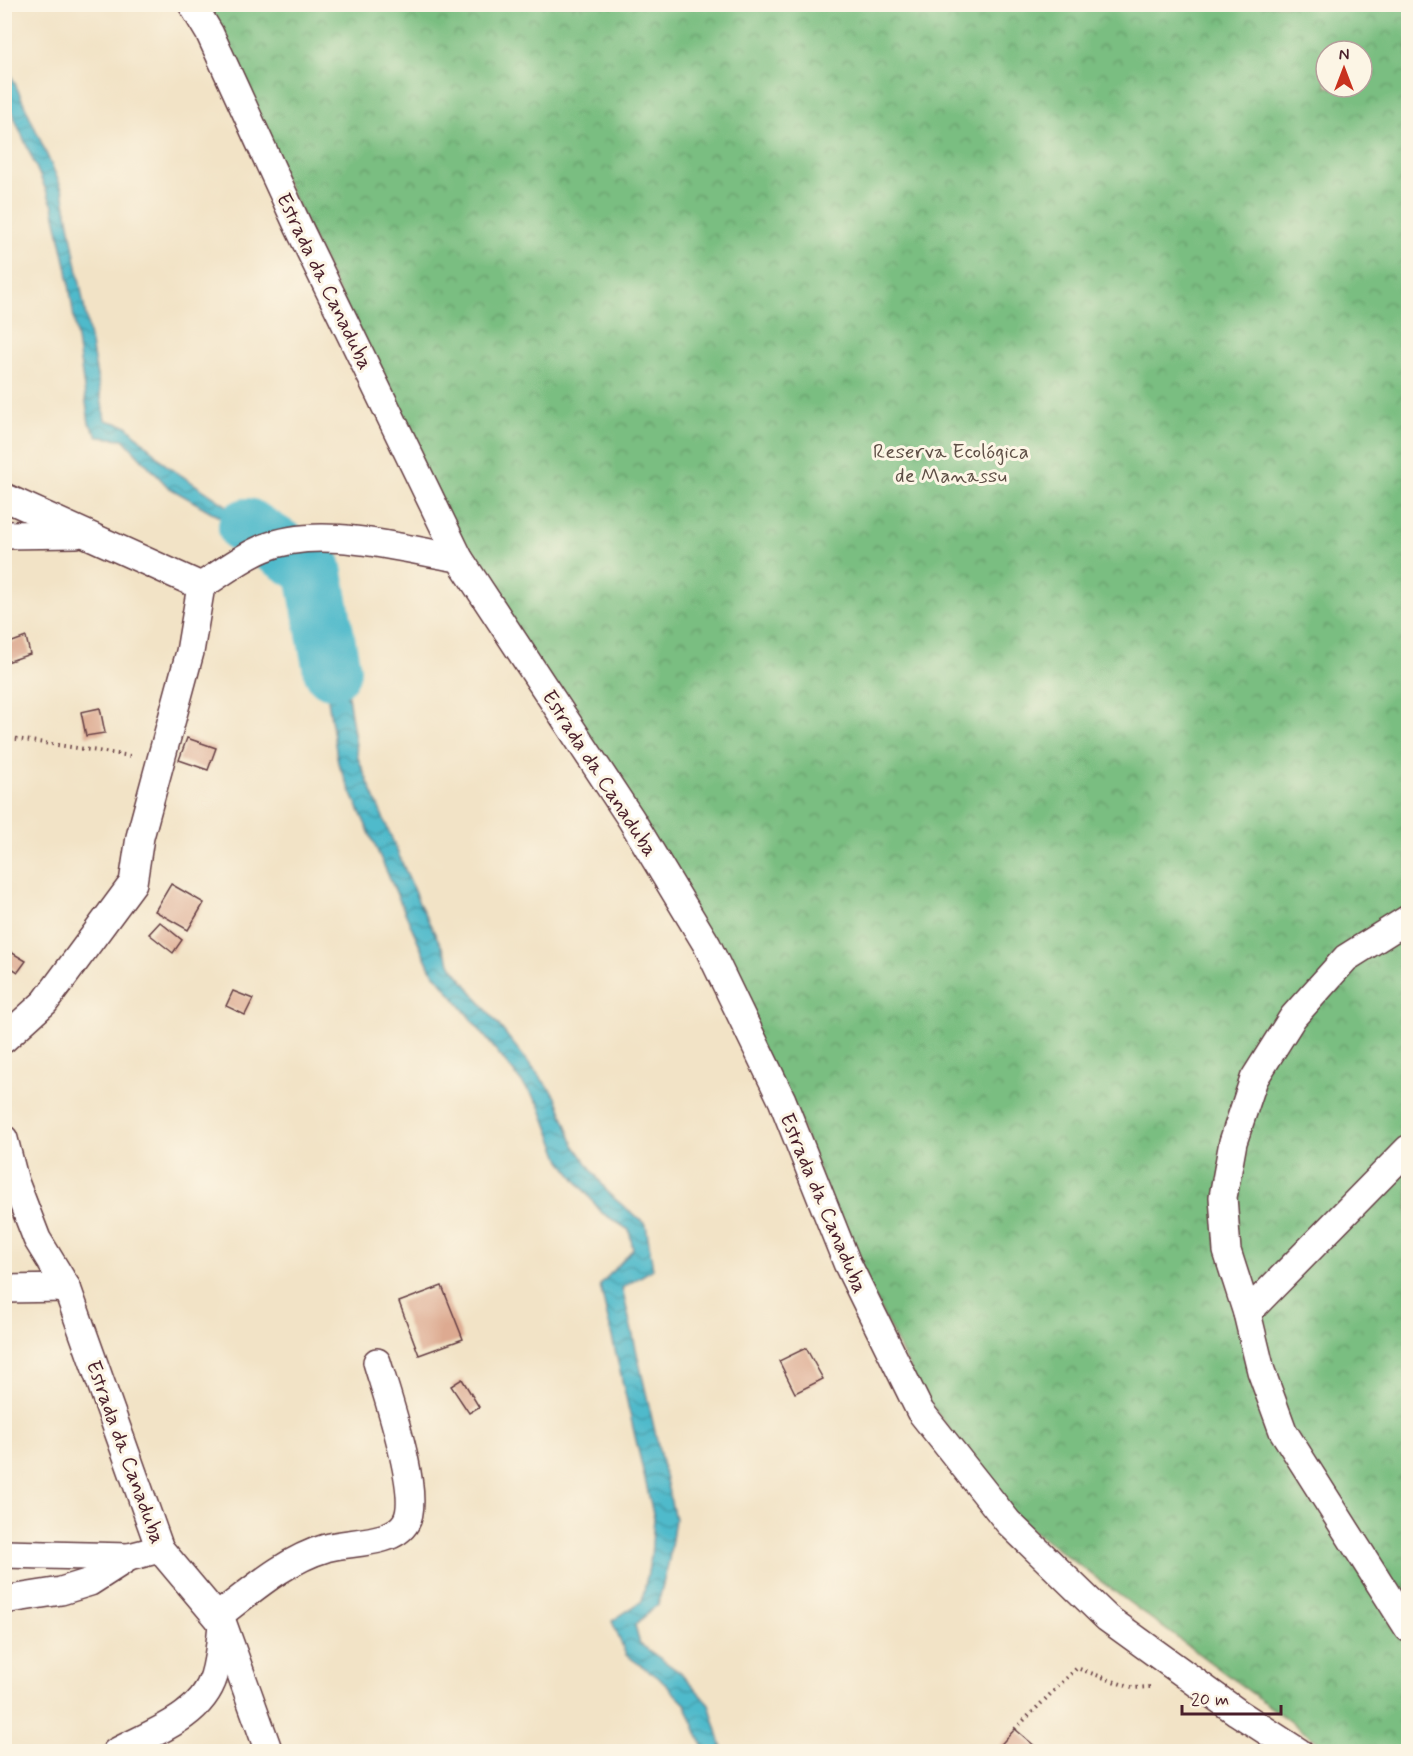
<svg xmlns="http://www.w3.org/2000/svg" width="1413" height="1756" font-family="Mynerve,sans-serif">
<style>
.forest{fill:url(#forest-crowns);stroke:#626e56;stroke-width:1.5;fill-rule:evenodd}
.water{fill:url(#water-waves);stroke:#4c6c7b;stroke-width:1.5}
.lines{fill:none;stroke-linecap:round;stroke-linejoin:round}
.river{stroke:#4fbacb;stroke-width:58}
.building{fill:#ddaa91}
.minor-casing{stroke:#633c42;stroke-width:30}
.path{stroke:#633c42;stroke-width:4;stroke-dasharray:1.5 4.5;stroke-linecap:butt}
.minor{stroke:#fff;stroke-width:27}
.labels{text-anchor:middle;stroke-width:6;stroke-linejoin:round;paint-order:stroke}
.street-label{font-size:21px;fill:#4a1f2b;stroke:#fcf5e5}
.park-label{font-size:21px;fill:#5e4f46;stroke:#fcf5e5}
</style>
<defs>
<pattern id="forest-crowns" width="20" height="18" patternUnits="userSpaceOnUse" patternTransform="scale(1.5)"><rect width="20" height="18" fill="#7abe81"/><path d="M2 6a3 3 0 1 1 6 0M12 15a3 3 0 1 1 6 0" fill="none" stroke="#669a6a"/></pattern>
<pattern id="water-waves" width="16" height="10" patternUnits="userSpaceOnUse" patternTransform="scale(1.5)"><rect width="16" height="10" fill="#4fbacb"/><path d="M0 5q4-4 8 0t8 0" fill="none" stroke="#4497a5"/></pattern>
</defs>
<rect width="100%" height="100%" fill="#fcf5e5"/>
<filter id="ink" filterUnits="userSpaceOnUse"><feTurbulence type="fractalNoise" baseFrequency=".0167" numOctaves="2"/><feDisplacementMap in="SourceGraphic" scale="12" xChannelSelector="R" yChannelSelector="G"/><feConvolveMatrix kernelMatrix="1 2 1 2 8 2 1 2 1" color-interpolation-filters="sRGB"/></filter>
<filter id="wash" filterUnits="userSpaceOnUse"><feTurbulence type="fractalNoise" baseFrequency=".008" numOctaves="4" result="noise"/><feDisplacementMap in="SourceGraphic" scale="24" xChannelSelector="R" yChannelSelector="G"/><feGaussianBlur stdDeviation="1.35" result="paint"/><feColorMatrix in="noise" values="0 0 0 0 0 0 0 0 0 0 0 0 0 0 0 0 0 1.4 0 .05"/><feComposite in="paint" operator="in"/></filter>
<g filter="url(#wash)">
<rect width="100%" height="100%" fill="#f2e3c6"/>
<path class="forest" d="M202,5h1206v1746h-78l-316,-234 -93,-126 -76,-152 -54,-140 -329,-548zM1326,51h36v36h-36z"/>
<g class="water">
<path d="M4,59l59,132 42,229 22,6 39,39 97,65 41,23 25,21 -29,-5 -45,-32 -87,-50 -45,-48 -25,-2 -9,-14 -22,-153 -14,-64 -48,-110z"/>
<path d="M331,591l27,167 61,145 34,65 103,129 18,48 35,49 37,31 7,44 -31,19 53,231 -6,41 -11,44 -23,21 5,19 42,30 27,30 14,47h-22l2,-4 -18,-43 -27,-27 -32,-22 -14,-34 30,-20 9,-44 3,-39 -54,-233 33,-36 -4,-19 -27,-17 -41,-52 -22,-57 -109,-136 -92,-205 -12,-76 -22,-93z"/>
</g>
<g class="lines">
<path class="river" d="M247,527l66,42 19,101"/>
</g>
<g id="blocks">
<g class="building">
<path d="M26,637l4,17 -23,8 -3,-17z"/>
<path d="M100,708l5,25 -19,3 -5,-24z"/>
<path d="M187,738l29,10 -8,22 -29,-10z"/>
<path d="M171,884l33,19 -16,27 -33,-19z"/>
<path d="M160,922l22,18 -9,13 -24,-19z"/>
<path d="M4,948l22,13 -8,11 -14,-9z"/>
<path d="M233,991l20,8 -8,16 -19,-9z"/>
<path d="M442,1286l21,53 -44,16 -20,-53z"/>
<path d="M806,1348l17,31 -28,14 -16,-32z"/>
<path d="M462,1379l17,28 -10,6 -18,-27z"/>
<path d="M1015,1729l21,18 -4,5h-38z"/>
</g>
</g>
</g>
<g filter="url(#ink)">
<use href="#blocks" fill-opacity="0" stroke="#633c42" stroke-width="1.5"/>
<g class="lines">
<defs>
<g id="minor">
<path d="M192,4l18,30 88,192 161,332 172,261 76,126 75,155 65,163 73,148 88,111 99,96 130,94 62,40"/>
<path d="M4,497l197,89"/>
<path d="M4,535l72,-1"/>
<path d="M1408,919l-62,39 -53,59 -39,62 -21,63 -10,55 4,54 20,62 14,58 22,60 125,197"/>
<path d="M4,1039l41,-37 88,-119 7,-46 50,-185 11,-66c21,-13 41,-29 63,-38 57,-24 136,1 195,10"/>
<path d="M4,1139l11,43 22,57 30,49 93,261 63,75 46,128"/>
<path d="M4,1289l63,-1"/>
<path d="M1247,1313l161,-164"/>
<path d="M4,1554l125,3"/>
<path d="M4,1600l57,-9 29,-9 39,-25 31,-8"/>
<path d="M218,1616c33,-25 67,-56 108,-68 22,-7 67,-3 80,-26 16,-27 -20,-129 -29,-160"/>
<path d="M116,1752c35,-19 85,-34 98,-76 5,-16 6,-34 8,-51"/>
</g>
</defs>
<use href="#minor" class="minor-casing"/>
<g class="path">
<path d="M4,737l127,19"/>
<path d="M1015,1729l62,-61 55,20 18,-1"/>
</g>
<use href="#minor" class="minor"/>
</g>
</g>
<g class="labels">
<g class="street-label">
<text transform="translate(325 281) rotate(64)" y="7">Estrada da Canaduba</text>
<text transform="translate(600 773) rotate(57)" y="7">Estrada da Canaduba</text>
<text transform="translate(824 1203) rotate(67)" y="7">Estrada da Canaduba</text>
<text transform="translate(126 1452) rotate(70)" y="7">Estrada da Canaduba</text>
</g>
<g class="park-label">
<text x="951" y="458">Reserva Ecológica<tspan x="951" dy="24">de Manassu</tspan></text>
</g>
</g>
<rect width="1413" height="1756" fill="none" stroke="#fcf5e5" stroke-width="24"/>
<g transform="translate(1344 69)"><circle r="28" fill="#fcf5e5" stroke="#b59f9b" stroke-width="1.5"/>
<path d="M0-4.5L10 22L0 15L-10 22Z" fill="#c8321e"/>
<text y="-9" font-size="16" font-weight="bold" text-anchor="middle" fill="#4a1f2b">N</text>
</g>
<path d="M1182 1705v9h99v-9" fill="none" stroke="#4a1f2b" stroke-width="3"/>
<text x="1191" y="1705" font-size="18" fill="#4a1f2b" stroke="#fcf5e5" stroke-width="4.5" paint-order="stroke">20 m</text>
</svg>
